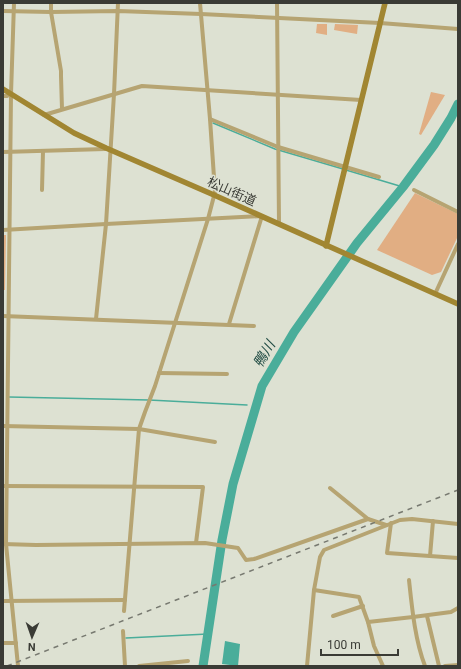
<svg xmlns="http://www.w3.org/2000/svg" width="461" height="669" font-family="Roboto,'Noto Sans JP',sans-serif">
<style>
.green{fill:#e1ae83}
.water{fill:#4aad9a}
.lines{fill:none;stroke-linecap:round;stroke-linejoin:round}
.stream{stroke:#4aad9a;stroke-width:1.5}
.river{stroke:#4aad9a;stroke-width:9}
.street{stroke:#b6a472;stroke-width:4}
.secondary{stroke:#a18632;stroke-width:5.5}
.rail{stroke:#777970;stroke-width:1.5;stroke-dasharray:5 5;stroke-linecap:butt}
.labels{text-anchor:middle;stroke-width:3;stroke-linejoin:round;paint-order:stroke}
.street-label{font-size:13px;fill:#3a3b35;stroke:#dde1d2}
.water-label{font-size:14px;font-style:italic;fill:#224d45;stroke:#dde1d2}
</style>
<rect width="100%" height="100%" fill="#dde1d2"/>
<g class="green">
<path d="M317,24h10v11l-11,-2z"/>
<path d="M335,24l23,1 -1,9 -23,-4z"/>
<path d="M431,92l14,3 -24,40 -2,-1z"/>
<path d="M415,193l43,21v22l-17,36 -9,3 -55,-25z"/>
<path d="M3,235h3l-1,55h-2z"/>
</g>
<path class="water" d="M225,641l15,3 -2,22 -16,-2z"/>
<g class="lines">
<g class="stream">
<path d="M213,123l62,26 68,20"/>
<path d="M346,170l57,17"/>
<path d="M9,397l140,3 98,5"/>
<path d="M126,638l82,-4"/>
</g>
<path class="river" d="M203,666l19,-126 11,-56 29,-98 32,-54 63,-89 46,-56 31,-42 17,-27 7,-14"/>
<g class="street">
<path d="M14,3l-3,91 -5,450 12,122"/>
<path d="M51,3v9l10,59v5l1,33"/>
<path d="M277,3l2,221"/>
<path d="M3,11l48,1 67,-1 83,3 179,9 78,6"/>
<path d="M3,96h4l4,-2"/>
<path d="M44,115l98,-29 219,14"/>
<path d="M210,119l68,28 101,30"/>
<path d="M3,152l102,-3"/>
<path d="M42,190l1,-39"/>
<path d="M414,190l44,22"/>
<path d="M3,230l103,-6 156,-8 -33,108"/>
<path d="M435,294l23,-50"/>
<path d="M3,316l251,10"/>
<path d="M96,319l10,-95 8,-130 4,-91"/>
<path d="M159,373l68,1"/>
<path d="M3,426l136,3 76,13"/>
<path d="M3,486l200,1 -7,56"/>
<path d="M330,488l38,31"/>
<path d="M391,523l-4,30 71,5"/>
<path d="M3,544l33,1 169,-2 33,5 8,12 8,-1 114,-40 18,6"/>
<path d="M430,556l3,-35"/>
<path d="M409,580c3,28 6,60 16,86"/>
<path d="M314,590l45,7 9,25 6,24 9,20"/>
<path d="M3,601l122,-1"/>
<path d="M124,611l15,-182 6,-17 10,-26 53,-167 7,-27 -5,-73 -10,-116"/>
<path d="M333,616l30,-10"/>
<path d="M427,616l12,50"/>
<path d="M368,622l45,-5 38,-5 7,-4"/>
<path d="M123,631l2,35"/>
<path d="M3,643h13"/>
<path d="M139,666l49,-5"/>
<path d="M307,666l7,-76 6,-33 4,-7 76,-30 12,-1 46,5"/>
<path d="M445,666l13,-1"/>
</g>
<g class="secondary">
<path d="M3,89l71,44 32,15 108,47 244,109"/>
<path d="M326,246l59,-243"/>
</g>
<path class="rail" d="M7,666l451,-176"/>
</g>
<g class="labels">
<g class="street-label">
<text transform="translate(232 191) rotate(24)" y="5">松山街道</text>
</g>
<g class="water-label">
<text transform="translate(264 354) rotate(-59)" y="5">鴨川</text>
</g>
</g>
<rect width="461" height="669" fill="none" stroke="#3a3b35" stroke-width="8"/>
<g transform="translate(32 637) rotate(182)" stroke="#dde1d2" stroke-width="3" paint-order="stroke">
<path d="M0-3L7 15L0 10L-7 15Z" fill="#3a3b35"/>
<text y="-6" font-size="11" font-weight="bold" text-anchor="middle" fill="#3a3b35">N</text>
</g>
<path d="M321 649v6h77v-6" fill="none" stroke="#3a3b35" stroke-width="2"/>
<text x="327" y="649" font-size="12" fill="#3a3b35" stroke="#dde1d2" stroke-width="3" paint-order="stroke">100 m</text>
</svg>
